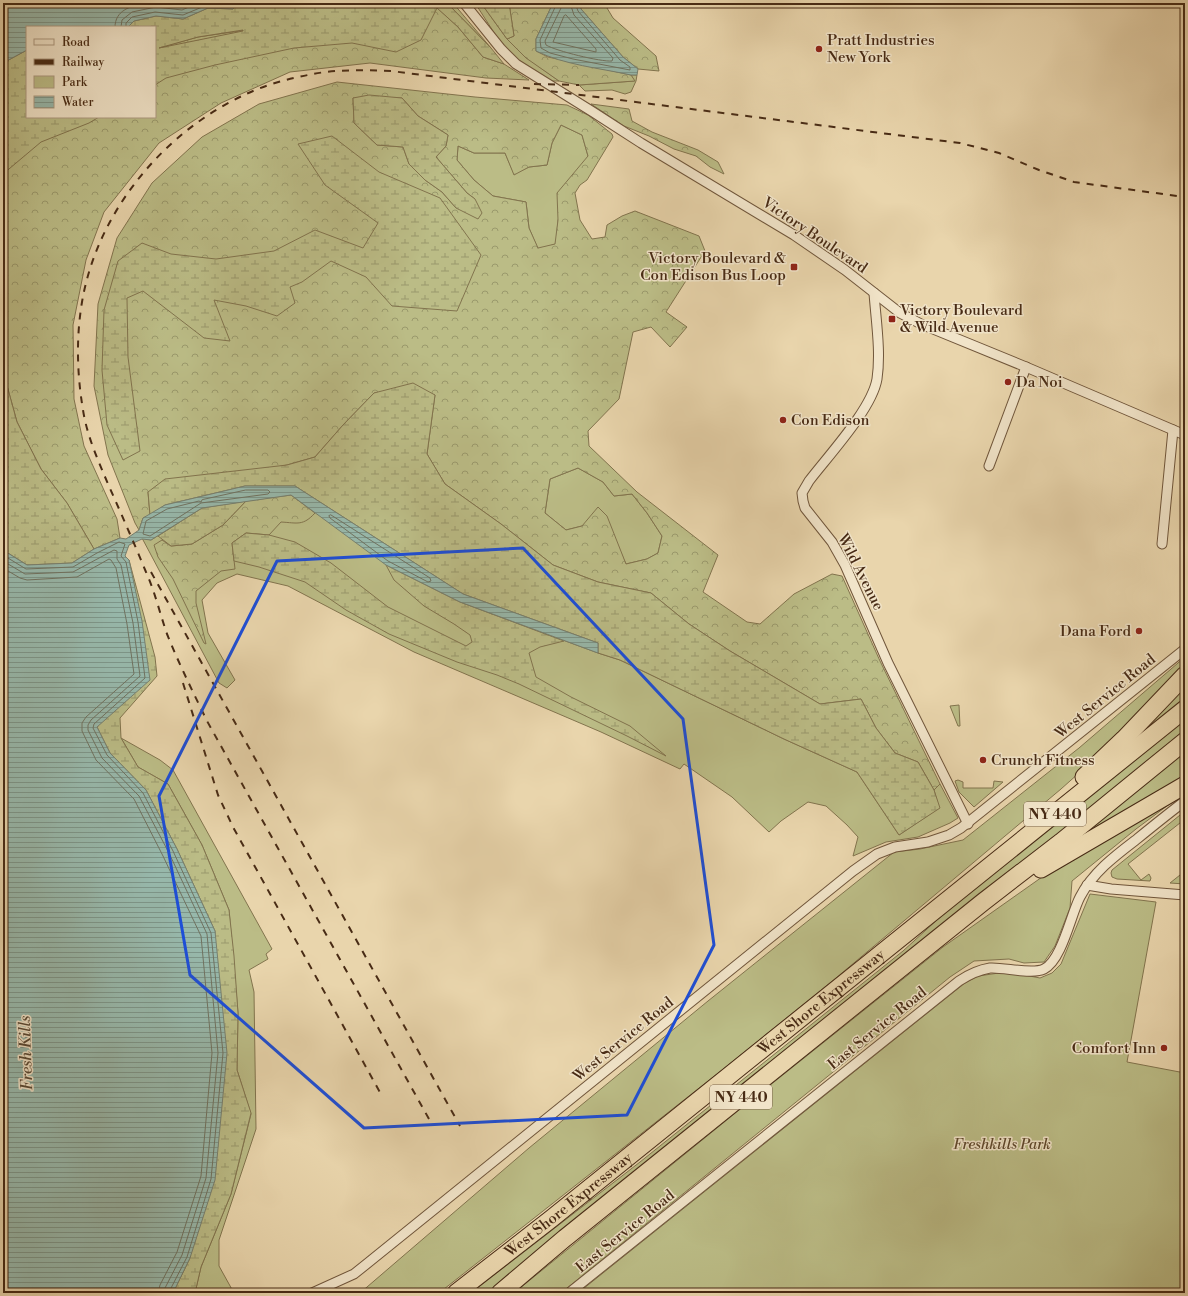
<svg xmlns="http://www.w3.org/2000/svg" width="1188" height="1296" font-family="'Libre Bodoni',serif">
<style>
.green{fill:#bbbc86;stroke:#82744e}
.forest{fill:url(#forest-crowns);stroke:#82744e;fill-rule:evenodd}
.wetland{fill:url(#wetland-marsh);stroke:#82744e;fill-rule:evenodd}
.water{fill:url(#water-rules);stroke:#77806f}
.lines{fill:none;stroke-linecap:round;stroke-linejoin:round}
.shore{stroke:#707260;stroke-width:1}
.minor-casing{stroke:#70563b;stroke-width:11}
.motorway-casing{stroke:#482b15;stroke-width:19}
.minor{stroke:#f1e4c9;stroke-width:9}
.motorway{stroke:#e9d5ac;stroke-width:17}
.rail{stroke:#482b15;stroke-width:2;stroke-dasharray:7 7;stroke-linecap:butt}
.marked{fill:none;stroke:#1d4ed8;stroke-width:3;stroke-linejoin:round}
.poi-dot{fill:#8f2418;stroke:#f1e4c9;stroke-width:1.5}
.labels{text-anchor:middle;stroke-width:3;stroke-linejoin:round;paint-order:stroke}
.shield{fill:#f1e4c9;stroke:#7b624b;stroke-width:1}
.shield-label{font-size:14px;font-weight:bold;fill:#482b15}
.poi-label{font-size:15px;fill:#482b15;stroke:#f1e4c9;text-anchor:start}
.street-label{font-size:15px;fill:#482b15;stroke:#f1e4c9}
.park-label{font-size:15px;font-style:italic;fill:#5f482c;stroke:#f1e4c9}
.water-label{font-size:16px;font-style:italic;fill:#584733;stroke:#f1e4c9}
</style>
<defs>
<pattern id="forest-crowns" width="20" height="18" patternUnits="userSpaceOnUse"><rect width="20" height="18" fill="#bbbc86"/><path d="M2 6a3 3 0 1 1 6 0M12 15a3 3 0 1 1 6 0" fill="none" stroke="#9a996c"/></pattern>
<pattern id="wetland-marsh" width="20" height="14" patternUnits="userSpaceOnUse"><rect width="20" height="14" fill="#bbbc86"/><path d="M1 5h8M5 5V1M11 12h8M15 12V8" fill="none" stroke="#9a996c"/></pattern>
<pattern id="water-rules" width="6" height="5" patternUnits="userSpaceOnUse"><rect width="6" height="5" fill="#97b8ab"/><path d="M0 2.5h6" fill="none" stroke="#7d968a"/></pattern>
</defs>
<rect width="100%" height="100%" fill="#e9d5ac"/>
<filter id="stains"><feTurbulence type="fractalNoise" baseFrequency=".005" numOctaves="4"/><feColorMatrix values="0 0 0 0 .2 0 0 0 0 .09 0 0 0 0 .02 0 0 0 .5 -.17"/></filter>
<radialGradient id="worn" r=".72"><stop offset=".6" stop-color="#630" stop-opacity="0"/><stop offset="1" stop-color="#630" stop-opacity=".3"/></radialGradient>
<g class="green">
<path d="M447,3h6l38,45z"/>
<path d="M475,3h6l26,36 19,18 33,24h-9l-39,-26 -9,-10z"/>
<path d="M631,75h6l-1,6 -5,11 -6,2 -13,-4 -27,1 -6,-6 55,-4z"/>
<path d="M561,125l21,10 6,21 -30,64 -2,24 -18,5 -9,-21 -3,-26 -33,-6 -19,-16 -17,-20 1,-14 16,7h31l9,21 15,-7 18,-2 5,-22z"/>
<path d="M578,468l25,14 11,14 18,-2 15,19 15,23 -4,17 -11,6 -21,5 -10,-22 -34,-16 -16,4 -21,-17 5,-34z"/>
<path d="M291,495l169,107 138,51 22,7 164,79 73,33 42,63 40,-27 -5,-18 6,-6 18,34 -8,5 -32,14 -32,5 -33,14 5,-19 -11,-12 -21,-19 -18,-4 -27,19 -12,11 -37,-35 -48,-33 -4,5 -79,-37 -187,-80 -126,-66 -51,-12 -20,9 -15,17 6,33 27,47 -8,8 -8,-5 -77,-145 9,2 51,-32z"/>
<path d="M1185,657v11l-78,80 -46,41 -225,189 -114,92 -283,223h-79l169,-145 179,-147 186,-149 26,-3 43,-9 116,-92z"/>
<path d="M1185,681v17l-44,36 -1,-3z"/>
<path d="M959,705l1,21h-2l-8,-20z"/>
<path d="M1185,716v17l-696,560h-18l169,-131 263,-211 46,-42z"/>
<path d="M121,738l39,22 13,10 99,179 -6,5 2,5 -19,11 5,22 2,137 -37,111v26l15,27h-39l6,-26 30,-73 20,-80 -14,-44 1,-57 -9,-103 -27,-65 -34,-61 -30,-17z"/>
<path d="M1185,750v32l-100,54 -1,-3z"/>
<path d="M958,780l5,2v6h30l1,-7 9,1 -29,25 -15,-15 -4,-11z"/>
<path d="M1175,800l-39,29 -64,52 -2,27 -15,38 -11,16 -20,1 -15,-4 -35,2 -24,16 -389,316h-47l230,-187 199,-159 109,-77z"/>
<path d="M1185,811v8l-57,45 13,16 8,-6 2,4 -1,3 -33,-2 -5,-2 -1,-4 1,-3z"/>
<path d="M1185,871v13l-15,-1z"/>
<path d="M1090,894l66,8 -29,160 58,11v220h-607l387,-310 13,-7 21,-3 20,1 21,4 12,-5 9,-9z"/>
</g>
<g class="forest">
<path d="M432,3l26,24 25,30 21,7 25,16 -43,-2 -116,-15 -80,9 -69,31 -62,40 -55,69 -18,48 -13,65 1,74 10,47 33,73 3,19 -26,11 -27,-46 -26,-34 -24,-47 -14,-51v-258l24,4h128v-68l43,-12z"/>
<path d="M509,3h44l-17,36v12l12,6 83,18 4,6 -56,4 -20,-4 -33,-23 -19,-19 7,-3z"/>
<path d="M579,3h25l9,15 43,38 3,15 -21,-2 -15,-12 -42,-48z"/>
<path d="M337,82l138,15 92,8 21,10 24,19 1,3 -26,43 -7,5 -5,8 5,27 12,19 13,-2 2,-12 15,-9 13,-5 64,25 6,15 -39,61 21,15 -17,20 -19,-20 -18,5 -14,67 -31,32 1,15 48,46 81,63 -15,37 44,30 13,2 34,-30 38,-20 10,2 38,85 60,123 -6,6 -16,-28 -23,-9 -19,-25 -15,-29 -41,5 -90,-53 -41,-27 -38,-31 -53,-11 -45,-17 -52,-41 -56,-40 -18,-30 8,-59 -61,-2 -31,32 -28,32 -28,8 -139,27 2,23 -7,3 -4,12 -4,-7 -27,-68 -14,-69 4,-82 19,-66 35,-55 50,-46 57,-33zM353,98h49l16,18 30,19 -2,11 -10,11 31,36 8,6 -19,9 -14,-16 -17,-12 -16,-16 -6,-17 -26,-2 -23,-22zM561,125l21,10 6,21 -31,37 1,27 -3,24 -17,4 -9,-20 -3,-26 -33,-6 -19,-16 -17,-20 1,-14 16,7h31l9,22 15,-8 18,-2 5,-22zM578,468l25,14 11,14 18,-2 15,19 15,23 -4,17 -11,6 -21,5 -19,-48 -9,-9 -16,19 -16,4 -21,-17 5,-34z"/>
<path d="M591,104l38,5 3,12 20,11 46,18 20,12 6,12 -14,-7 -14,-11 -22,-7 -25,-13 -25,-10z"/>
<path d="M291,495l24,18c-12,13 -17,10 -34,9l-12,13 -23,-2 -14,10 3,26 -14,2 -25,20v12l10,41 -2,-1 -31,-64 -15,-22 -4,-12 8,-5 9,6 21,-2 31,-19 23,-24z"/>
</g>
<g class="wetland">
<path d="M239,3h208l44,45 13,16 -21,-7 -25,-30 -21,-19 -16,32 -25,12 -44,-9 -58,5 -79,17 -49,13 -11,7v-58h-27l6,-6 22,-5 27,3 25,-11 25,1zM243,30v1l-84,17 39,-11z"/>
<path d="M481,3h28l5,33 -7,3z"/>
<path d="M27,50v67h72l-10,6 -48,19 -38,32v-111z"/>
<path d="M369,95l33,3 16,18 30,19 -2,11 -10,11 31,36 8,6 7,14 -4,6 -22,-11 -14,-16 -17,-12 -16,-16 -6,-17 -26,-2 -23,-22 -1,-25z"/>
<path d="M332,136l47,36 61,26 41,57 -24,56 -65,-5 -26,-29 -35,-16 -29,21 -12,5 5,16 -18,13 -31,-10 -32,-6 16,41 -26,-3 -61,-47 -16,7 1,59 12,94 -17,9 -16,-35 -5,-55 2,-60 14,-49 24,-18 29,11 45,5 58,-8 41,-21 48,18 15,-25 -53,-38 -27,-41z"/>
<path d="M3,371l14,51 24,47 26,34 27,46 -22,14 -45,2 -24,-15z"/>
<path d="M413,383l22,12 -8,59 18,30 56,40 52,41 45,17 53,11 38,31 41,27 90,53 41,-5 15,29 19,25 23,9 16,28 6,18 -41,27 -42,-63 -73,-33 -164,-79 -22,-7v-10l-135,-49 -168,-108h-50l-80,19 -15,10 -2,-23 17,-13 122,-14 28,-8 28,-32 31,-32z"/>
<path d="M246,501l-23,24 -31,19 -21,2 -13,-10 44,-28z"/>
<path d="M246,533l23,2 26,7 36,21 57,44 78,39 6,-4 -2,-7 -16,-11 -30,-18 -30,-26 -8,-15 74,37 104,39 -24,6 -11,6 7,24 35,20 59,29 36,30 -39,-20 -108,-52 -22,-9 -40,-13 -68,-28 -43,-24 -41,-28 -46,-15 -25,-6 -2,-18z"/>
<path d="M129,560l26,97 2,19 -37,42 1,20 17,29 30,17 34,61 27,65 5,46 4,57 -1,57 14,43 -20,81 -30,73 -6,26h-22l17,-35 25,-327 -38,-82 -31,-59 -36,-37 -13,-26z"/>
</g>
<g class="water">
<path d="M3,3h236l-6,6 -25,-1 -25,11 -27,-3 -22,5 -6,6h-101v23l-24,13z"/>
<path d="M553,3h26l2,6 42,48 15,12 -1,6h-6c-32,-7 -66,-10 -95,-24v-12z"/>
<path d="M245,486h50l168,108 135,49v10l-138,-51 -74,-37 -95,-70 -89,13 -51,32 -9,-1 -13,6 -4,11 4,4 13,61 8,59 -53,47 13,26 36,37 31,59 38,82 12,122 -12,127 -25,78 -17,35h-170v-743l24,15 45,-2 22,-14 26,-11 6,1 13,-9 4,-12 22,-13z"/>
</g>
<g class="lines">
<g class="shore">
<path d="M557,3l-17,37 1,8 9,5 23,6 57,11v-3l-10,-7 -42,-49 -3,-8"/>
<path d="M562,3l-1,5 -16,33 1,4c10,6 55,17 66,16l1,-3 -39,-43 -4,-12"/>
<path d="M566,15l30,34v3l-43,-10 11,-26z"/>
<path d="M115,27c0,-17 16,-21 30,-24"/>
<path d="M121,27l1,-7 10,-8 24,-5 26,3 16,-7"/>
<path d="M126,27v-4l6,-6 23,-5 28,3 24,-10h24l2,-2"/>
<path d="M246,490h22l2,2 -2,2 -67,9 -51,33 -7,-2 3,-13 21,-12 32,-8 2,1 1,-2z"/>
<path d="M331,515l99,63 1,3 -3,1 -40,-21 -58,-43 -1,-2z"/>
<path d="M3,555l23,14 47,-2 24,-14 22,-11 6,2 -4,12 5,6 12,60 7,56 -51,46 -1,4 14,27 36,38 30,58 38,82 12,120 -12,126 -24,78 -17,33v3"/>
<path d="M3,561l22,13 48,-2 41,-22 3,1v8l4,6 12,58 7,53 -49,44 -3,5v5l14,28 37,38 30,57 38,81 11,119 -12,125 -24,77 -17,33 -1,5"/>
<path d="M3,568l17,10 7,2 50,-3 32,-18 2,1 5,8 11,56 7,50 -48,43 -4,6v8l14,29 38,39 29,57 38,80 11,117 -11,123 -24,76 -17,33 -2,8"/>
</g>
<defs>
<g id="minor">
<path d="M464,3l37,46 15,15 77,48 48,31 153,92 51,35 55,43 21,11 105,43 159,68"/>
<path d="M874,293c2,28 7,59 3,86 -5,30 -49,77 -68,102l-7,12 1,8 2,7 27,34 13,23 43,98 80,161"/>
<path d="M989,466l37,-99"/>
<path d="M1162,544l11,-114"/>
<path d="M1087,885l24,4 74,6"/>
<path d="M312,1293l42,-19 15,-12 484,-391 24,-17 18,-7 33,-5 21,-7 12,-7 224,-179"/>
<path d="M569,1293l390,-312c9,-6 19,-11 31,-13 14,-1 42,7 54,1 18,-9 27,-55 36,-72 13,-25 36,-42 57,-58 16,-13 32,-26 48,-38"/>
</g>
<g id="motorway">
<path d="M1084,777l40,-38 61,-64"/>
<path d="M1041,869l144,-84"/>
<path id="s1" d="M456,1293l95,-74 634,-510"/>
<path d="M500,1293l65,-55 418,-336 78,-60 124,-101"/>
</g>
</defs>
<use href="#minor" class="minor-casing"/>
<use href="#motorway" class="motorway-casing"/>
<use href="#minor" class="minor"/>
<use href="#motorway" class="motorway"/>
<g class="rail">
<path d="M534,84l45,1"/>
<path d="M151,572l309,554"/>
<path d="M183,683l35,112 15,32 149,269"/>
<path d="M429,1119l-222,-398c-14,-29 -28,-57 -40,-87 -7,-20 -12,-42 -21,-62 -12,-29 -25,-59 -38,-88 -10,-24 -21,-48 -25,-74 -6,-36 -7,-72 -1,-108 15,-89 80,-168 160,-206 20,-10 44,-17 66,-21 27,-6 55,-5 83,-4l569,72 39,10 40,17 35,12 111,15"/>
</g>
</g>
<path class="marked" d="M523,548l160,171 31,226 -87,170 -263,13 -174,-153 -31,-179 118,-235z"/>
<g class="poi-dot">
<circle cx="819" cy="49" r="4"/>
<rect x="790" y="263" width="8" height="8" rx="2"/>
<rect x="888" y="315" width="8" height="8" rx="2"/>
<circle cx="1008" cy="382" r="4"/>
<circle cx="783" cy="420" r="4"/>
<circle cx="1139" cy="631" r="4"/>
<circle cx="983" cy="760" r="4"/>
<circle cx="1164" cy="1048" r="4"/>
</g>
<g class="labels">
<g class="shield">
<rect x="1024" y="802" width="62" height="24" rx="3"/>
<rect x="710" y="1085" width="62" height="24" rx="3"/>
</g>
<g class="shield-label">
<text x="1055" y="819">NY 440</text>
<text x="741" y="1102">NY 440</text>
</g>
<g class="poi-label">
<text x="827" y="45">Pratt Industries<tspan x="827" dy="17">New York</tspan></text>
<text x="786" y="263" text-anchor="end">Victory Boulevard &amp;<tspan x="786" dy="17">Con Edison Bus Loop</tspan></text>
<text x="900" y="315">Victory Boulevard<tspan x="900" dy="17">&amp; Wild Avenue</tspan></text>
<text x="1016" y="387">Da Noi</text>
<text x="791" y="425">Con Edison</text>
<text x="1131" y="636" text-anchor="end">Dana Ford</text>
<text x="991" y="765">Crunch Fitness</text>
<text x="1156" y="1053" text-anchor="end">Comfort Inn</text>
</g>
<g class="street-label">
<text transform="translate(815 235) rotate(34)" y="5">Victory Boulevard</text>
<text transform="translate(861 572) rotate(63)" y="5">Wild Avenue</text>
<text transform="translate(1105 696) rotate(-39)" y="5">West Service Road</text>
<text dy="5" stroke="none"><textPath href="#s1" startOffset="467">West Shore Expressway</textPath></text>
<text transform="translate(877 1028) rotate(-39)" y="5">East Service Road</text>
<text transform="translate(623 1039) rotate(-39)" y="5">West Service Road</text>
<text dy="5" stroke="none"><textPath href="#s1" startOffset="143">West Shore Expressway</textPath></text>
<text transform="translate(625 1231) rotate(-39)" y="5">East Service Road</text>
</g>
<g class="park-label">
<text x="1002" y="1149">Freshkills Park</text>
</g>
<g class="water-label">
<text transform="translate(25 1053) rotate(-92)" y="6">Fresh Kills</text>
</g>
</g>
<rect width="1188" height="1296" fill="none" stroke="#e9d5ac" stroke-width="16"/>
<rect x="4" y="4" width="1180" height="1288" fill="none" stroke="#482b15" stroke-width="2"/>
<rect x="8" y="8" width="1172" height="1280" fill="none" stroke="#482b15"/>
<rect x="26" y="26" width="130" height="92" fill="#f1e4c9" stroke="#ad9a81"/>
<rect x="34" y="39" width="20" height="6" fill="#f1e4c9" stroke="#ad9a81"/>
<text x="62" y="46" font-size="12" fill="#482b15">Road</text>
<rect x="34" y="59" width="20" height="6" fill="#482b15" stroke="#ad9a81"/>
<text x="62" y="66" font-size="12" fill="#482b15">Railway</text>
<rect x="34" y="76" width="20" height="12" fill="#bbbc86" stroke="#ad9a81"/>
<text x="62" y="86" font-size="12" fill="#482b15">Park</text>
<rect x="34" y="96" width="20" height="12" fill="url(#water-rules)" stroke="#ad9a81"/>
<text x="62" y="106" font-size="12" fill="#482b15">Water</text>
<rect width="100%" height="100%" filter="url(#stains)"/>
<rect width="100%" height="100%" fill="url(#worn)"/>
</svg>
